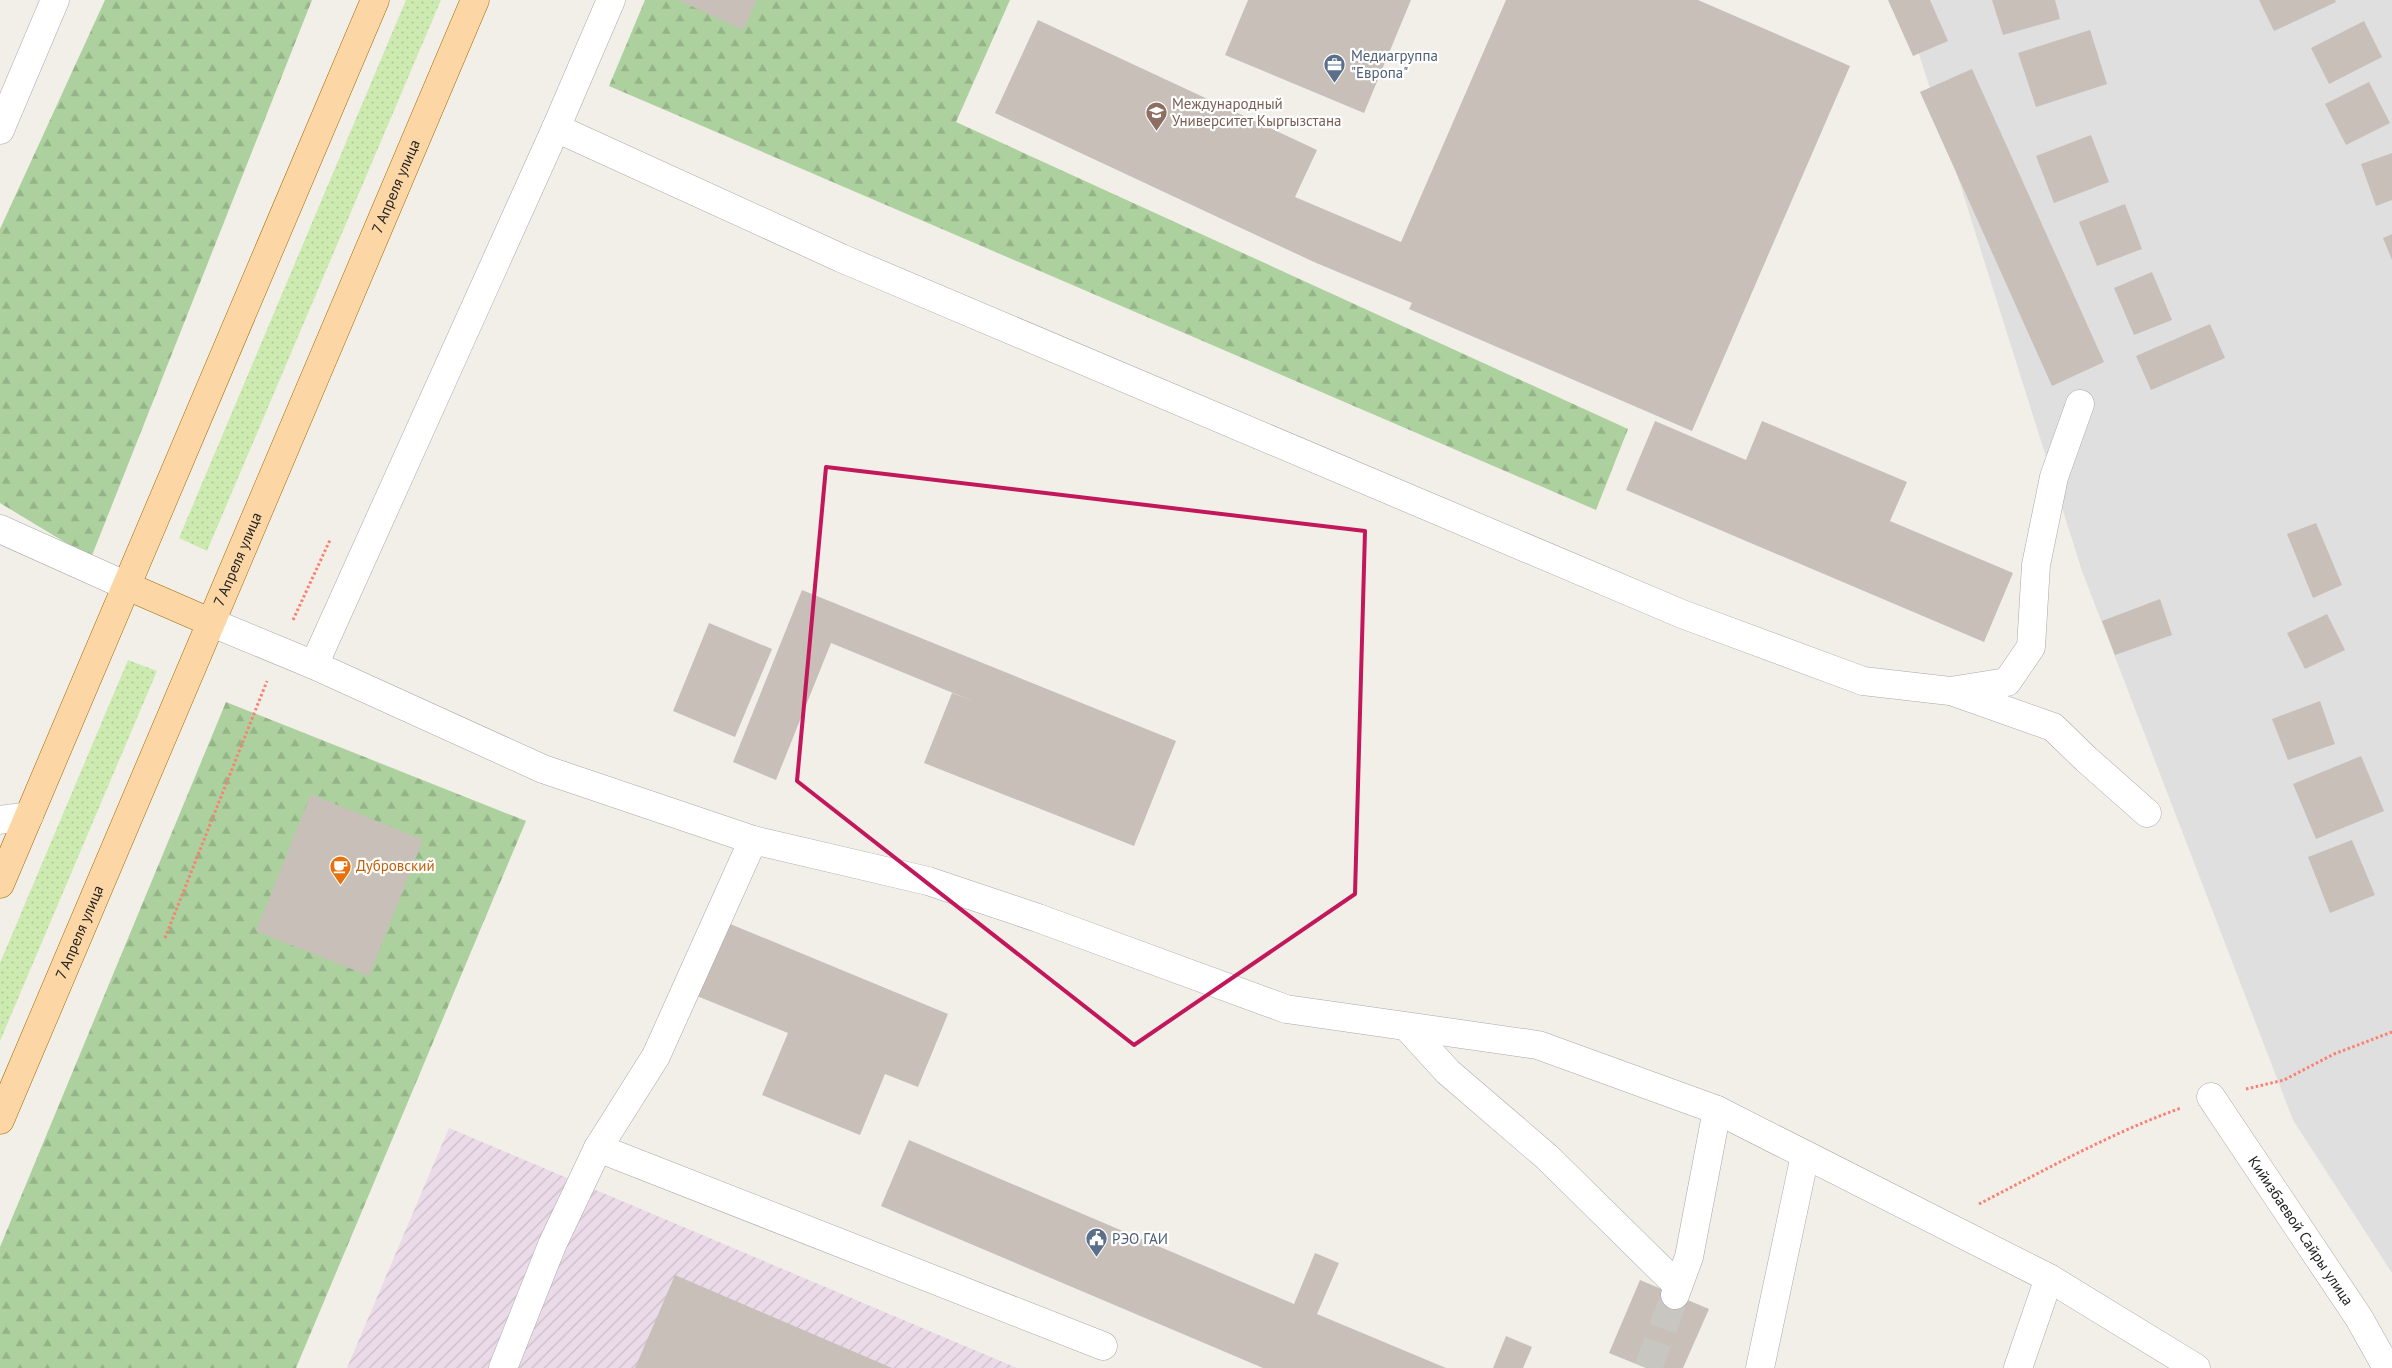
<svg xmlns="http://www.w3.org/2000/svg" width="2392" height="1368" font-family="'PT Sans',sans-serif">
<style>
.residential{fill:#e0dfdf}
.industrial{fill:url(#industrial-furrows)}
.grass{fill:url(#grass-dots)}
.forest{fill:url(#forest-firs)}
.building{fill:#c7bfb8}
.lines{fill:none;stroke-linecap:round;stroke-linejoin:round}
.minor-tunnel{stroke:#c8c6c1;stroke-width:28;stroke-dasharray:28 14;stroke-linecap:butt}
.minor-casing{stroke:#a9a9a9;stroke-width:29}
.major-casing{stroke:#a06b00;stroke-width:29}
.path{stroke:#fa8072;stroke-width:3;stroke-dasharray:2.5 2.5;stroke-linecap:butt}
.minor{stroke:#fff;stroke-width:28}
.major{stroke:#fcd6a4;stroke-width:28}
.marked{fill:none;stroke:#c2185b;stroke-width:4;stroke-linejoin:round}
.labels{text-anchor:middle;stroke-width:4.5;stroke-linejoin:round;paint-order:stroke}
.service-label{font-size:15px;fill:#4e5e75;stroke:#fff;text-anchor:start}
.education-label{font-size:15px;fill:#785e54;stroke:#fff;text-anchor:start}
.street-label{font-size:15px;fill:#222;stroke:#fff}
.food-label{font-size:15px;fill:#c56008;stroke:#fff;text-anchor:start}
</style>
<defs>
<pattern id="industrial-furrows" width="10" height="10" patternUnits="userSpaceOnUse" patternTransform="scale(1.25)"><rect width="10" height="10" fill="#ebdbe8"/><path d="M-1 1l2-2M0 10L10 0M9 11l2-2" fill="none" stroke="#c9bcc7"/></pattern>
<pattern id="grass-dots" width="8" height="8" patternUnits="userSpaceOnUse" patternTransform="scale(1.25)"><rect width="8" height="8" fill="#cdebb0"/><path d="M2 2h.1M6 6h.1" fill="none" stroke="#b0c997" stroke-width="1.8" stroke-linecap="round"/></pattern>
<pattern id="forest-firs" width="22" height="20" patternUnits="userSpaceOnUse" patternTransform="scale(1.25)"><rect width="22" height="20" fill="#add19e"/><path d="M5 1l3.5 6h-7zM16 11l3.5 6h-7z" fill="#95b388"/></pattern>
</defs>
<rect width="100%" height="100%" fill="#f2efe9"/>
<path class="residential" d="M1902,0h490v1273l-99,-153 -211,-549z"/>
<path class="industrial" d="M449,1128l568,240h-670z"/>
<g class="grass">
<path d="M406,0h35l-234,551 -28,-13z"/>
<path d="M128,660l29,11 -157,370v-78z"/>
</g>
<g class="forest">
<path d="M105,0h207l-221,558 -91,-55v-274z"/>
<path d="M645,0h365l-54,122 672,307 -32,81 -987,-424z"/>
<path d="M226,702l300,119 -230,547h-296v-121z"/>
</g>
<g class="building">
<path d="M678,0h79l-14,30z"/>
<path d="M1248,0h163l-47,113 -139,-58z"/>
<path d="M1506,0h192l152,66 -158,365 -283,-122 3,-6 -98,-41 -319,-149 43,-93 279,130 -22,47 106,45z"/>
<path d="M1888,0h42l18,41 -35,15z"/>
<path d="M1992,0h63l5,19 -57,16z"/>
<path d="M2259,0h76l1,2 -62,29z"/>
<path d="M2364,21l18,36 -53,27 -18,-36z"/>
<path d="M2090,30l17,54 -71,23 -18,-54z"/>
<path d="M1972,69l132,293 -52,24 -132,-294z"/>
<path d="M2369,82l21,41 -44,22 -21,-41z"/>
<path d="M2091,135l18,47 -55,21 -18,-47z"/>
<path d="M2392,153v47l-16,6 -15,-42z"/>
<path d="M2125,204l17,45 -45,17 -18,-44z"/>
<path d="M2392,234v26l-9,-22z"/>
<path d="M2152,272l20,48 -38,15 -20,-47z"/>
<path d="M2210,324l15,34 -74,32 -15,-34z"/>
<path d="M1655,421l91,39 16,-39 145,61 -17,39 123,52 -29,69 -358,-152z"/>
<path d="M2316,523l26,62 -29,13 -26,-64z"/>
<path d="M802,590l374,151 -42,105 -210,-83 28,-70 23,9 -144,-59 -55,137 -43,-18z"/>
<path d="M2160,599l12,36 -57,20 -13,-34z"/>
<path d="M2327,614l18,36 -40,19 -18,-36z"/>
<path d="M709,623l63,26 -37,88 -62,-26z"/>
<path d="M2320,701l15,43 -47,16 -16,-41z"/>
<path d="M2361,756l23,55 -68,28 -23,-55z"/>
<path d="M311,794l112,46 -54,136 -113,-45z"/>
<path d="M2352,840l23,55 -45,18 -22,-56z"/>
<path d="M723,921l225,93 -30,73 -33,-13 -25,61 -98,-40 26,-62 -96,-39z"/>
<path d="M909,1140l385,164 21,-51 24,10 -22,51 129,54h-183l-382,-162z"/>
<path d="M675,1275l217,93h-257z"/>
<path d="M1640,1280l69,29 -26,59h-37l-37,-15z"/>
<path d="M1506,1336l26,11 -9,21h-30z"/>
</g>
<g class="lines">
<path class="minor-tunnel" d="M1648,1368l27,-73"/>
<defs>
<g id="minor">
<path d="M556,128l285,130 841,356 181,67 87,10 57,-9 24,-35 5,-82 18,-88 26,-73"/>
<path d="M0,130l55,-130"/>
<path d="M0,529l127,57"/>
<path d="M210,622l104,43 229,104 210,71 175,41 110,37 248,91 252,36 179,65 332,168 147,90"/>
<path d="M314,665l242,-537 55,-128"/>
<path d="M1954,692l99,35 33,32 61,54"/>
<path d="M0,820l29,-4"/>
<path d="M1407,1027l41,45 99,85 131,129"/>
<path id="s1" d="M2211,1097l148,221 28,50"/>
<path d="M598,1148l505,198"/>
<path d="M1675,1295l14,-38 28,-147"/>
<path d="M503,1368l49,-123 46,-97 58,-92 97,-216"/>
<path d="M1760,1368l45,-213"/>
<path d="M2018,1368l31,-90"/>
</g>
<g id="major">
<path d="M127,586l83,36"/>
<path d="M0,884l375,-884"/>
<path id="s2" d="M0,1120l475,-1120"/>
</g>
</defs>
<use href="#minor" class="minor-casing"/>
<use href="#major" class="major-casing"/>
<g class="path">
<path d="M293,620l37,-80"/>
<path d="M165,938l102,-257"/>
<path d="M2246,1089l38,-9 50,-26 58,-22"/>
<path d="M1979,1204c66,-34 132,-71 202,-96"/>
</g>
<use href="#minor" class="minor"/>
<use href="#major" class="major"/>
</g>
<path class="marked" d="M826,467l539,64 -10,363 -221,151 -337,-264z"/>
<defs>
<symbol id="office-pin" viewBox="-11 -11 22 30"><path d="M0 17L-7.5 6A9.5 9.5 0 1 1 7.5 6Z" fill="#5c6f8a" stroke="#fff"/><path d="M-6-3h4V-5.5h4V-3h4V5H-6ZM-1-4.5V-3h2v-1.5ZM-6 0V1H6V0Z" fill="#fff"/></symbol>
<symbol id="university-pin" viewBox="-11 -11 22 30"><path d="M0 17L-7.5 6A9.5 9.5 0 1 1 7.5 6Z" fill="#8d6e63" stroke="#fff"/><path d="M0-5L7-2L0 1L-7-2ZM-4 1L0 2.5L4 1V4Q0 6-4 4Z" fill="#fff"/></symbol>
<symbol id="cafe-pin" viewBox="-11 -11 22 30"><path d="M0 17L-7.5 6A9.5 9.5 0 1 1 7.5 6Z" fill="#e8710a" stroke="#fff"/><path d="M-5.5-4.5H6V0H3Q3 3.5 0 3.5H-2.5Q-5.5 3.5-5.5 0ZM3-3.2v2h1.7v-2ZM-6 4.5H4V6H-6Z" fill="#fff"/></symbol>
<symbol id="civic-pin" viewBox="-11 -11 22 30"><path d="M0 17L-7.5 6A9.5 9.5 0 1 1 7.5 6Z" fill="#5c6f8a" stroke="#fff"/><path d="M-.6-6.5H3V-4.5H.6V-3L4-1V1h2V6H-6V1h2V-1L-.6-3ZM-1.2 2.5V6h2.4V2.5Z" fill="#fff"/></symbol>
</defs>
<g fill-rule="evenodd">
<use href="#office-pin" x="1322" y="52" width="25" height="34"/>
<use href="#university-pin" x="1144" y="100" width="25" height="34"/>
<use href="#cafe-pin" x="328" y="854" width="25" height="34"/>
<use href="#civic-pin" x="1084" y="1226" width="25" height="34"/>
</g>
<g class="labels">
<g class="service-label">
<text x="1351" y="61">Медиагруппа<tspan x="1351" dy="17">"Европа"</tspan></text>
<text x="1112" y="1244">РЭО ГАИ</text>
</g>
<g class="education-label">
<text x="1172" y="109">Международный<tspan x="1172" dy="17">Университет Кыргызстана</tspan></text>
</g>
<g class="street-label">
<text dy="5" stroke="none"><textPath href="#s2" startOffset="1014">7 Апреля улица</textPath></text>
<text dy="5" stroke="none"><textPath href="#s2" startOffset="609">7 Апреля улица</textPath></text>
<text dy="5" stroke="none"><textPath href="#s2" startOffset="204">7 Апреля улица</textPath></text>
<text dy="5" stroke="none"><textPath href="#s1" startOffset="161">Кийизбаевой Сайры улица</textPath></text>
</g>
<g class="food-label">
<text x="356" y="871">Дубровский</text>
</g>
</g>
</svg>
